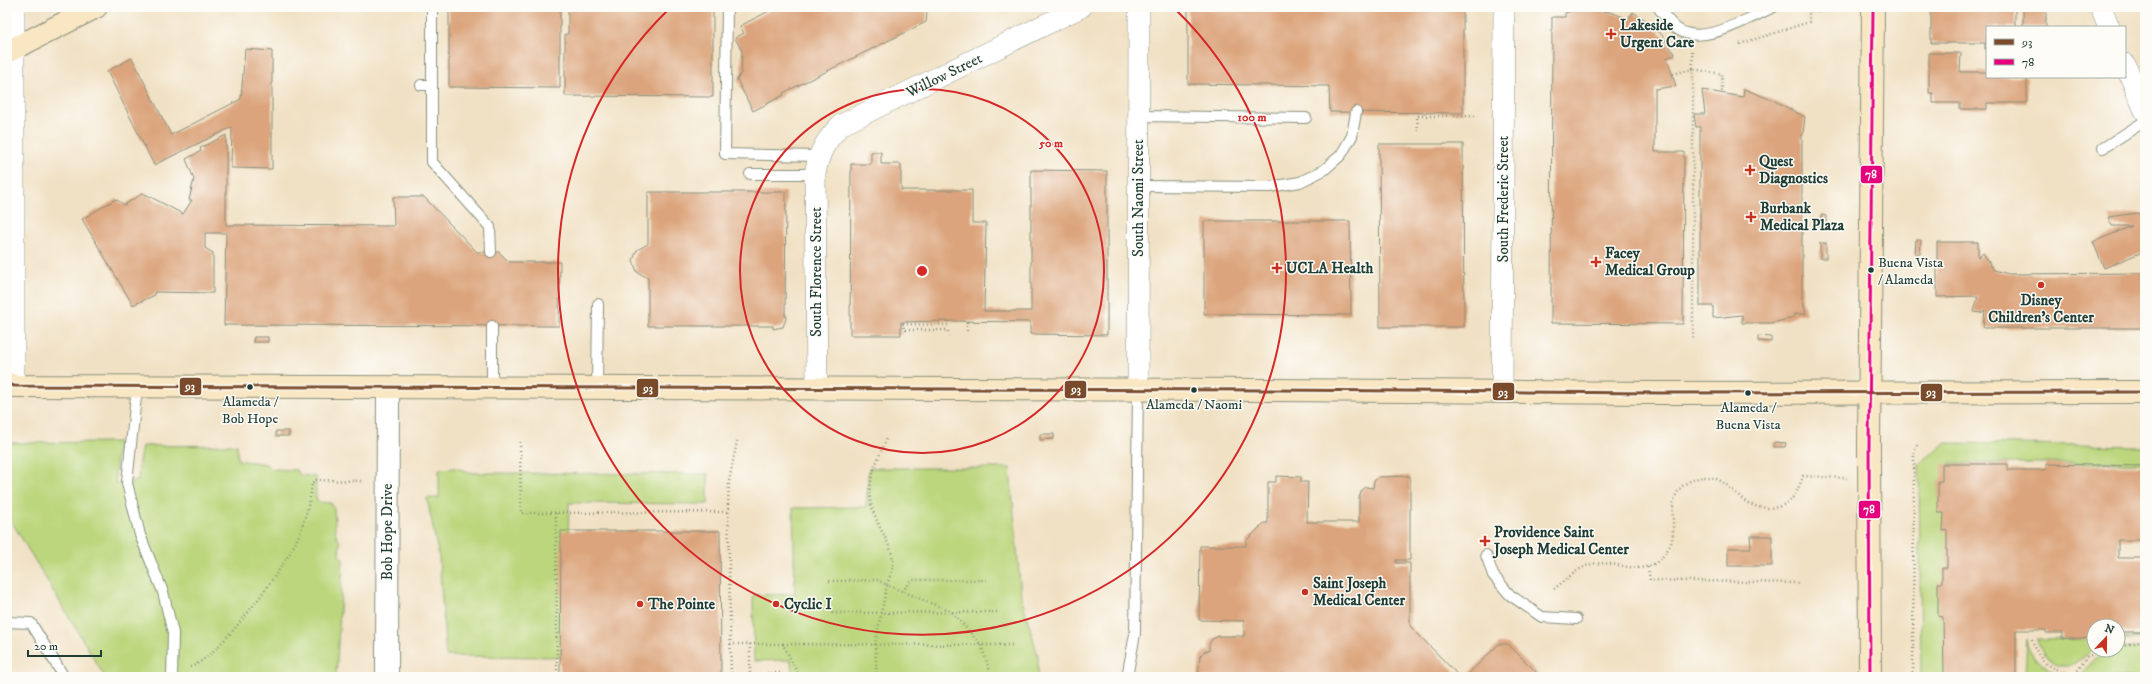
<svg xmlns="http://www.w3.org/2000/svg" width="2152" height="684" font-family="'IM FELL DW Pica',serif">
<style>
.green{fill:#bbd67c;stroke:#6d8a58}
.building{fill:#dba47c}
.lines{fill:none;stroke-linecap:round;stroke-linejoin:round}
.service-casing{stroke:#888f7c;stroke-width:12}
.minor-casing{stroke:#888f7c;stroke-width:22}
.tertiary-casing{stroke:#888f7c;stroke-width:24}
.secondary-casing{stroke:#888f7c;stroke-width:24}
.path{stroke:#888f7c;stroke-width:2.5;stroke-dasharray:1 3;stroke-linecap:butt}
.service{stroke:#fff;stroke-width:10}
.minor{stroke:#fff;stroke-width:21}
.tertiary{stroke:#fff;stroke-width:22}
.secondary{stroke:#f9e7c3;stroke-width:22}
.bus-1-casing{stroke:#fdfcf7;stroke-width:6}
.bus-2-casing{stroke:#fdfcf7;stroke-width:6}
.bus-1{stroke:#7a4b2a;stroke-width:3}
.bus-2{stroke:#e5007d;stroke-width:3}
.ring{fill:none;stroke:#d62828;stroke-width:2}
.poi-dot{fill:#c8321e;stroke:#fdfcf7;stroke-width:1.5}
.bus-dot{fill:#1f3d34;stroke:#fdfcf7;stroke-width:1.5}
.labels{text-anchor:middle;stroke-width:3;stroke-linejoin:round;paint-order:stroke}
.bus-label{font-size:14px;fill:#1f3d34;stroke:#fdfcf7}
.poi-label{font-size:15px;font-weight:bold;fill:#1f3d34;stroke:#fdfcf7;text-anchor:start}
.street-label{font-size:15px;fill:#1f3d34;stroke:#fdfcf7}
.centre{fill:#d62828;stroke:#fdfcf7;stroke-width:2}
.ring-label{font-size:12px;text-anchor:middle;font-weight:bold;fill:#d62828;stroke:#fdfcf7;stroke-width:3;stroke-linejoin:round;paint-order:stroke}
.line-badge{stroke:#fdfcf7;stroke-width:1.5}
.badge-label{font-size:11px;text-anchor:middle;font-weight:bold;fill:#fff}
</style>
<rect width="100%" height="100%" fill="#fdfcf7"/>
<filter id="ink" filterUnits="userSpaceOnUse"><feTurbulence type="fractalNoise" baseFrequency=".025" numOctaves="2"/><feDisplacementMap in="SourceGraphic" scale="8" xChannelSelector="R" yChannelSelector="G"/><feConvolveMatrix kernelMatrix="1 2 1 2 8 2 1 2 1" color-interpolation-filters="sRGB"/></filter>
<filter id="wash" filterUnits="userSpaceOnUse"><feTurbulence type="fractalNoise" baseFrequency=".012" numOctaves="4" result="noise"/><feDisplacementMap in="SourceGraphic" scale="16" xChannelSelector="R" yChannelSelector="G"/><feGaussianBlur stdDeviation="0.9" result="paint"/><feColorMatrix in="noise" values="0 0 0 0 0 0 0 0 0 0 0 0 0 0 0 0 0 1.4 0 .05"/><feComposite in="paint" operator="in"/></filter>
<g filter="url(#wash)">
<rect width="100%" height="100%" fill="#f1e1c4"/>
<g class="green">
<path d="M119,442l-3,18 -1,24 23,-3 1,-19 3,-16 95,-1 1,15 28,4 5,5 25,1 4,5 16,2v21l3,4 12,1c8,11 -1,27 9,39l-1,14 4,3 -7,118h-231l-98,-163v-71z"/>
<path d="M1945,443l200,3v17h-196l1,214h-29l-2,-213z"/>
<path d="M456,468l17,5 235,1v30l-139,-1 -4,154 -119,-1 -7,-99 -12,-59h12v-29z"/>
<path d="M869,468h141l11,128 17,60v21h-246l-1,-17 -37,1 -1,-66 42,-1 -2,-86 73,-1z"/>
<path d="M2118,637h27v2h-18l-9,2z"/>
<path d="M2094,638v12c-7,4 -19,15 -27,16 -17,2 -27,-14 -30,-27z"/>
<path d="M2027,639l2,11 6,9 26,18h-36z"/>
<path d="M2145,648v29h-68l19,-19 26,-9z"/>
</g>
<g id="blocks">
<g class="building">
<path d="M449,7h111v81l-111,-1z"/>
<path d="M568,7h145v90l-148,-1v-62h3z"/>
<path d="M777,7h147l3,6 -1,9 -143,71 1,2 -31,16 -16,-31 4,-7 1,-22 -7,-13 9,-5 -4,-7z"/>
<path d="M1188,7h275v106l-133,-1 -1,-26 -141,-2z"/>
<path d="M1931,7h84v20h-28v22h-2v-6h-54z"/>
<rect x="2023" y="7" width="23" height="20"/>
<path d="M1590,10l20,2 19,7 4,-7 14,9 15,14 13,20 -8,3 9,28 -21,3v63h29l-1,172 -132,-1 1,-306h13v-4l6,-2z"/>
<path d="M245,49l27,2v118l-41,-1 1,-41 -78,38 -47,-94 25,-13 39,77 70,-36z"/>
<path d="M1929,53h32l-1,19h27v5h40v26h-40v6h-27v-6h-27v-10h-4z"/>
<path d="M1744,89l31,12 30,16 -2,18h-1v163l4,16h-11v2l-6,3 -18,4h-29v-8l-29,3v-12h-13v-179h-4l-2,-13h11l-3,-24 41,7z"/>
<path d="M226,135v90l168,1 -1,-29h31l53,55h22l10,10h51l-1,64 -335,-1 2,-92h-21v15l8,5v40l-59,-1 1,3 -22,10 -51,-86 34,-20 8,6 19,-12 40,21 9,-14h-3l5,-21 -8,-20 15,-8 -1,-3z"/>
<path d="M1379,144h84l1,183h-84z"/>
<path d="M871,152h10v12h20v26h71v33h14l-2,88h47v-141l76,1v164l-77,-1v-12l-82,-1 -47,1v13h-51l1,-171h20z"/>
<path d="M648,192h138l-1,124h2l-4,11 -10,2v-3h-125v-48l-11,-6 -4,-12 4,-10 11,-6z"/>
<path d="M2138,213l7,2v36l-41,17 -11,-26 39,-16h-20l-4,-9z"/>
<path d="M1821,215l5,1v14h-5z"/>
<path d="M1204,221h146l1,94 -147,-1z"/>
<path d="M1916,240h5l-1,14h-5z"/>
<path d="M1937,242h41v16l5,-5 11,17 15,4 136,-1v55h-162l2,-18 -4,3 -7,-1 4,-16 -41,1z"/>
<rect x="1820" y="243" width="6" height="15"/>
<path d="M1758,336l13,1v5l-13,-1z"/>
<path d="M254,337h14v5h-15z"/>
<rect x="276" y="431" width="13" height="5"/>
<path d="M1040,434h14v5l-14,1z"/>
<path d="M1774,442l12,1 -1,4h-11z"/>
<path d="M1942,464h66v6h38v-6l99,2v74h-27v18h27v74h-27v-6h-24v13l-23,-1 -9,1v-6h-16v-3h-30v47h-72l-1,-60 -5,-1v-33h4v-15h5v-38l-4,1 1,-18h-6v-32h4z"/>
<path d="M1276,476l25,1v5h7l-1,40h52v-25l3,-7 4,-3 7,1 1,-7 5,-4 31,-1v84h-14v3h14v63l50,51h-175v-3h-4v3h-83l2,-21 5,-5h4v-6l3,-6 7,-3h25v-15l-45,-1 1,-74h46v-5l18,-18h4v-41h8z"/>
<path d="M561,531h159l1,146h-161z"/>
<path d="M1750,536h22v30h-44v-18h23z"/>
<path d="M1499,644h9l33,33h-76z"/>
</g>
</g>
</g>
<g filter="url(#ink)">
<use href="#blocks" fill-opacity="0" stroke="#888f7c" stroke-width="1"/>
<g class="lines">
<defs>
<g id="service">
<path d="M432,7v155l58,65 1,25"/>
<path d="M727,7l-2,147 93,2"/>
<path d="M1658,7c5,7 11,15 18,21 25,20 72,-10 98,-21"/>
<path d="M421,85h11"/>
<path d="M1138,116l168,2"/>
<path d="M2103,148l42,-27"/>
<path d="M750,174h65"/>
<path d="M1139,186l131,1 30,-5 24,-12 17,-15 11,-19 4,-24"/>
<path d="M137,387l-10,96 13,52 23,57 10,41 -1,44"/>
<path d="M597,387l1,-83"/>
<path d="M492,388v-62"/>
<path d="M1486,555l7,20 17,20 32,22 34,2"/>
<path d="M7,622l24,1 33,54"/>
<path d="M1127,677l8,-43 3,-244"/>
</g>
<g id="minor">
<path d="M2101,7l8,20"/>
<path d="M2125,64l20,47"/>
<path d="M14,386v-379"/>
<path d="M817,389l-2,-215c4,-22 10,-33 26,-49l240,-118"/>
<path d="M1138,390l1,-383"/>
<path d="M1502,392l2,-385"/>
</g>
<path id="tertiary" d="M387,677l1,-289"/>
<g id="secondary">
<path d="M7,52l89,-45"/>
<path d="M7,383l7,3 1260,4 385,3 486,-1"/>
<path d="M1870,677l-1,-233 4,-437"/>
</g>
</defs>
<use href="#service" class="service-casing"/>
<use href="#minor" class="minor-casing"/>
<use href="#tertiary" class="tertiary-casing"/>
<use href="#secondary" class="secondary-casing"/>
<g class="path">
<path d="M1692,16v-9"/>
<path d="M1740,44l69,-22v-11h13"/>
<path d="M1692,51l1,18 29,5v18"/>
<path d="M1673,74l20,-5v270"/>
<path d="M1418,131l-1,-15h60"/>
<path d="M967,322v9"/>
<path d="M948,336v-6h-44l-1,-6 45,1v-4"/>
<path d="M520,442l1,71 207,-1"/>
<path d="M556,513l1,164"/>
<path d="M1648,567l2,13 150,3"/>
<path d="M829,581l49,-1 9,5c2,-7 7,-17 6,-24 -2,-20 -21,-40 -23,-64 -2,-19 9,-41 17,-59"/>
<path d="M1554,589c11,-8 24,-22 38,-25 24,-5 52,16 71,-8 3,-4 8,-11 9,-16 4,-20 -6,-42 13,-56 5,-3 13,-7 20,-7 18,0 27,14 40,24 11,8 32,10 43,1 8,-6 12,-17 15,-26l44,2"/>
<path d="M902,591l11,-11h75"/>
<path d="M832,613l168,-1"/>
<path d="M2032,639c9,27 16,28 42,36"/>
<path d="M730,644h53l16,32"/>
<path d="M750,644v33"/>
<path d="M783,644l230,1"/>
<path d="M2118,646l27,-5"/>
<path d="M190,667c26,-6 93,-98 106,-125 8,-18 14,-39 16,-59l4,-3 48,1"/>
<path d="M799,675l104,2"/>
<path d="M731,677l-3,-171 1,-25 8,-40"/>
<path d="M767,677v-4h13v4"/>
<path d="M877,677l-2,-33 12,-59 65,27 29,33 11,32"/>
<path d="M1913,677l1,-226 4,-8"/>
<path d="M2073,677l14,-20 16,-7"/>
</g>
<use href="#service" class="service"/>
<use href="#minor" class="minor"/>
<use href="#tertiary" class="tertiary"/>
<use href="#secondary" class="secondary"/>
<defs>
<path id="bus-1" d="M7,383l7,3 1260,4 385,3 486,-1"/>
<path id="bus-2" d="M1870,677l-1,-233 4,-437"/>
</defs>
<use href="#bus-1" class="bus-1-casing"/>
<use href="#bus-2" class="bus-2-casing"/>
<use href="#bus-1" class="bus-1"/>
<use href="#bus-2" class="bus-2"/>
</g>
</g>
<g class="ring">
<circle cx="922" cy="271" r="182"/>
<path d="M1175 9A364 364 0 1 1 669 9"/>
</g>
<g class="poi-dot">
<path d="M1609 28h4v4h4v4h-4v4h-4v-4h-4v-4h4z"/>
<path d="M1748 164h4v4h4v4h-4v4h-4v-4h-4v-4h4z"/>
<path d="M1749 211h4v4h4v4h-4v4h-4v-4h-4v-4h4z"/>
<path d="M1594 256h4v4h4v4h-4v4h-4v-4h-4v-4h4z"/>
<path d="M1275 262h4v4h4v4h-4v4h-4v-4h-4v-4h4z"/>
<circle cx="2041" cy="285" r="4"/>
<path d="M1483 535h4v4h4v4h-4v4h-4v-4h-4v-4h4z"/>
<circle cx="1305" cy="592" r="4"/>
<circle cx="640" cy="604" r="4"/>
<circle cx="776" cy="604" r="4"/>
</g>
<g class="bus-dot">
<circle cx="1871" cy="270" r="3.5"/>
<circle cx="250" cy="387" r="3.5"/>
<circle cx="1194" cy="390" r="3.5"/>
<circle cx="1748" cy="393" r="3.5"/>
</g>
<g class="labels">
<g class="bus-label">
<text x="1878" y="267" text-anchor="start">Buena Vista<tspan x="1878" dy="17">/ Alameda</tspan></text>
<text x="250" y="406">Alameda /<tspan x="250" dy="17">Bob Hope</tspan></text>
<text x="1194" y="409">Alameda / Naomi</text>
<text x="1748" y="412">Alameda /<tspan x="1748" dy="17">Buena Vista</tspan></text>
</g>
<g class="poi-label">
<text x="1620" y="30">Lakeside<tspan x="1620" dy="17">Urgent Care</tspan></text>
<text x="1759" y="166">Quest<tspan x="1759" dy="17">Diagnostics</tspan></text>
<text x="1760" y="213">Burbank<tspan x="1760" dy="17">Medical Plaza</tspan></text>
<text x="1605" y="258">Facey<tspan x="1605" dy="17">Medical Group</tspan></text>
<text x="1286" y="273">UCLA Health</text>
<text x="2041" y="305" text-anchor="middle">Disney<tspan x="2041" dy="17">Children's Center</tspan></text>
<text x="1494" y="537">Providence Saint<tspan x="1494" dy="17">Joseph Medical Center</tspan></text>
<text x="1313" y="588">Saint Joseph<tspan x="1313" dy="17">Medical Center</tspan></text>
<text x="648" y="609">The Pointe</text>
<text x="784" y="609">Cyclic I</text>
</g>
<g class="street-label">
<text transform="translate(944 75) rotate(-26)" y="5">Willow Street</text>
<text transform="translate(1138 198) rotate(-90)" y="5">South Naomi Street</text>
<text transform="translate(1503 199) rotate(-90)" y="5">South Frederic Street</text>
<text transform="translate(816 272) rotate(-90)" y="5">South Florence Street</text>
<text transform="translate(387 532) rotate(-90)" y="5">Bob Hope Drive</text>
</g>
</g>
<circle cx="922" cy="271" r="6" class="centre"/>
<g class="ring-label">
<text x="1252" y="121">100 m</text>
<text x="1051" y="147">50 m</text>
</g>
<g class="line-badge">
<rect x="1860" y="165" width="23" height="19" rx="4" fill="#e5007d"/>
<rect x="179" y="377" width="23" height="19" rx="4" fill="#7a4b2a"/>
<rect x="636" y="378" width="23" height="20" rx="4" fill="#7a4b2a"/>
<rect x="1064" y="380" width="23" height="19" rx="4" fill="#7a4b2a"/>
<rect x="1492" y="382" width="23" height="19" rx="4" fill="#7a4b2a"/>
<rect x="1920" y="383" width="23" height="19" rx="4" fill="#7a4b2a"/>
<rect x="1858" y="500" width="23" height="19" rx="4" fill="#e5007d"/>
</g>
<g class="badge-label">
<text x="1871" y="178">78</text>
<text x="190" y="390">93</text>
<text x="648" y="392">93</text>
<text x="1076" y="393">93</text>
<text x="1503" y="396">93</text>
<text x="1931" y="396">93</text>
<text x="1869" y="513">78</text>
</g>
<rect width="2152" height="684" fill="none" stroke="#fdfcf7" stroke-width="24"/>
<rect x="1986" y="26" width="140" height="52" fill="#fdfcf7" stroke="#a4b0a9"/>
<rect x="1994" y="39" width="20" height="6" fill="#7a4b2a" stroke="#a4b0a9"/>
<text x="2022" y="46" font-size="12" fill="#1f3d34">93</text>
<rect x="1994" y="59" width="20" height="6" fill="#e5007d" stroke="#a4b0a9"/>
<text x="2022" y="66" font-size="12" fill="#1f3d34">78</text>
<g transform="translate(2106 638) rotate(22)"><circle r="19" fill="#fdfcf7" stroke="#a4b0a9"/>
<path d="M0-3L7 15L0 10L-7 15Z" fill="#c8321e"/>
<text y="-6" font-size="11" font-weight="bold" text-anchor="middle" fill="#1f3d34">N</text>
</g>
<path d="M28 650v6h73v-6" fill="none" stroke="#1f3d34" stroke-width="2"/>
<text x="34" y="650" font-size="12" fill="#1f3d34" stroke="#fdfcf7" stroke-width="3" paint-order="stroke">20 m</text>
</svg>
